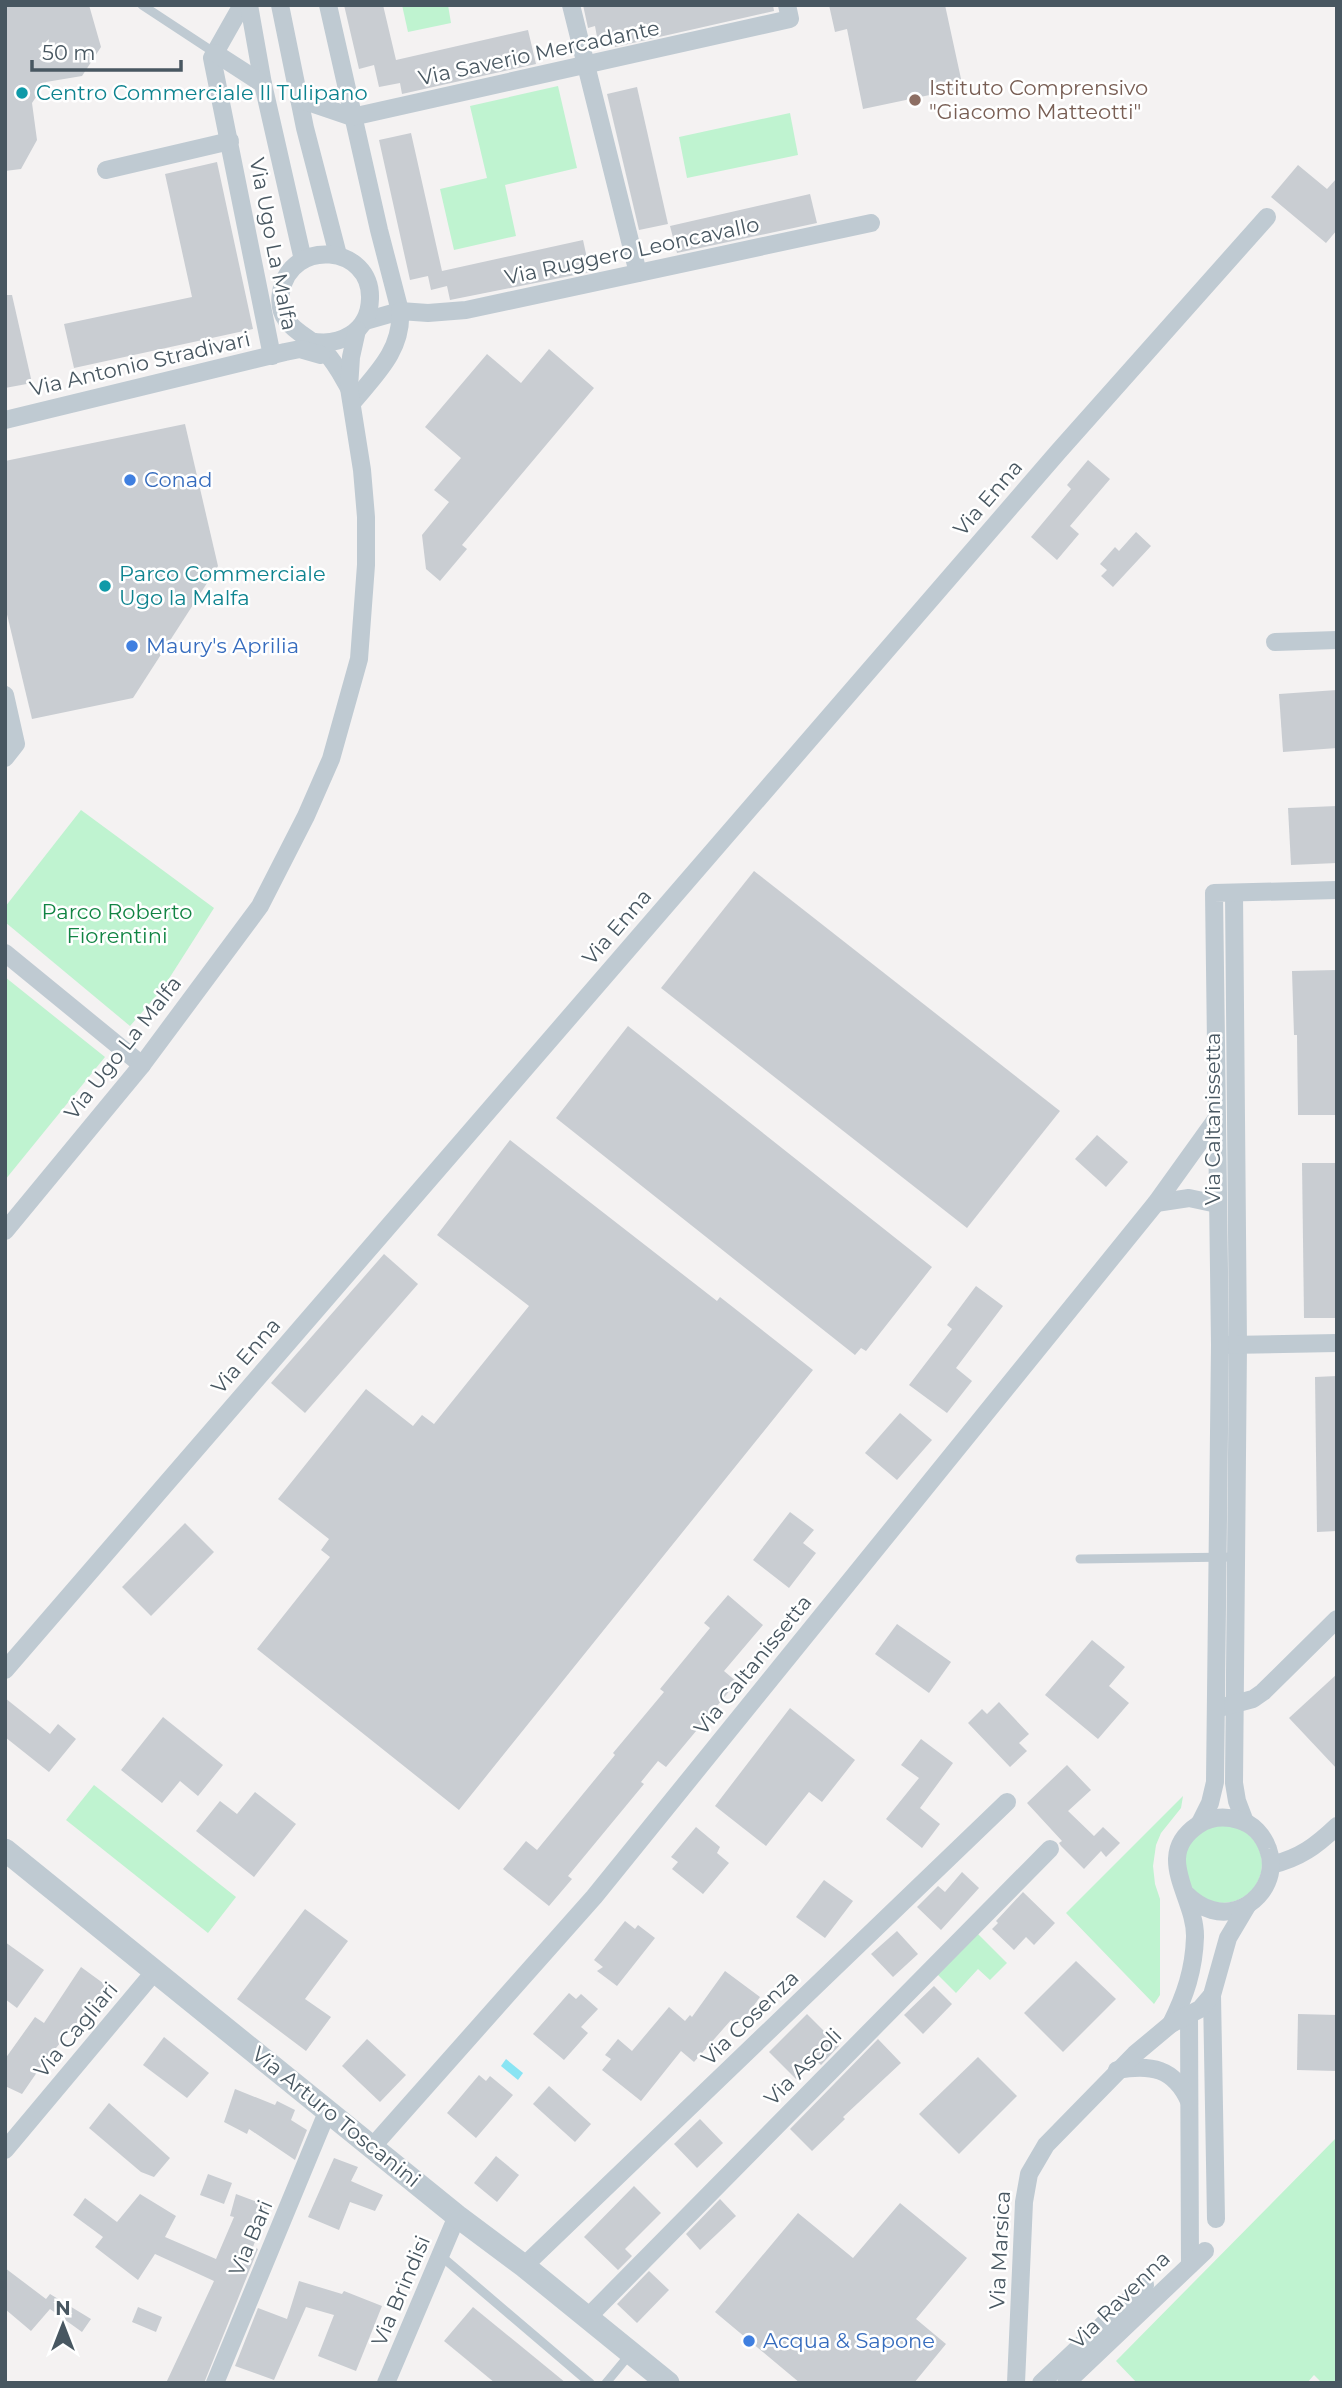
<svg xmlns="http://www.w3.org/2000/svg" width="1342" height="2388" font-family="Montserrat,sans-serif">
<style>
.green{fill:#bff3d0}
.water{fill:#89e4f3}
.building{fill:#c9cdd2}
.lines{fill:none;stroke-linecap:round;stroke-linejoin:round}
.service{stroke:#bfcad2;stroke-width:9}
.minor{stroke:#bfcad2;stroke-width:18}
.tertiary{stroke:#bfcad2;stroke-width:23}
.culture-dot{fill:#0f9aa8;stroke:#fff;stroke-width:2.5}
.education-dot{fill:#8d6e63;stroke:#fff;stroke-width:2.5}
.shop-dot{fill:#3f7fe0;stroke:#fff;stroke-width:2.5}
.labels{text-anchor:middle;stroke-width:5;stroke-linejoin:round;paint-order:stroke}
.street-label{font-size:21px;fill:#485761;stroke:#fff}
.education-label{font-size:21px;fill:#785e54;stroke:#fff;text-anchor:start}
.culture-label{font-size:21px;fill:#0d838f;stroke:#fff;text-anchor:start}
.shop-label{font-size:21px;fill:#366cbe;stroke:#fff;text-anchor:start}
.park-label{font-size:21px;fill:#118443;stroke:#fff}
</style>
<rect width="100%" height="100%" fill="#f4f2f2"/>
<g class="green">
<path d="M402,5h46l3,18 -43,9z"/>
<path d="M558,86l19,82 -72,17 11,51 -62,14 -14,-61 47,-11 -17,-72z"/>
<path d="M790,113l8,42 -111,23 -8,-41z"/>
<path d="M81,810l133,98 -51,80 -33,38 -125,-104v-15z"/>
<path d="M5,977l100,80 -100,123z"/>
<path d="M94,1785l142,112 -28,36 -142,-113z"/>
<path d="M1183,1796l-2,12 -20,25 -5,12 -3,21 2,18 5,15v96l-6,9 -88,-91z"/>
<circle cx="1223" cy="1864" r="39"/>
<path d="M976,1932l31,31 -17,17 -12,-11 -22,24 -20,-20z"/>
<path d="M1337,2137v246h-15l-8,-8 -7,8h-170l-21,-22z"/>
</g>
<path class="water" d="M506,2059l17,14 -5,7 -17,-14z"/>
<g class="building">
<path d="M5,5h84l12,42 -19,29 -36,6 -14,21 5,37 -16,29 -16,2z"/>
<path d="M344,5h39l13,55 132,-30 8,34 -134,30 -2,-11 -21,4 -5,-22 -15,4z"/>
<path d="M583,5h190l1,6 -159,36 -3,-13 -15,3 -2,-11 -7,2z"/>
<path d="M829,5h116l18,83 -100,21 -16,-80 -12,3z"/>
<path d="M637,87l31,137 -29,6 -32,-136z"/>
<path d="M411,133l31,138 141,-31 7,32 -140,28 -3,-14 -16,4 -3,-14 -18,4 -31,-140z"/>
<path d="M217,162l36,167 -179,39 -10,-44 128,-27 -27,-123z"/>
<path d="M1298,165l29,24 10,-11v52l-11,13 -55,-46z"/>
<path d="M810,194l7,29 -140,30 -7,-27z"/>
<path d="M5,295h7l20,88 -27,5z"/>
<path d="M549,349l45,39 -132,157 5,4 -27,32 -14,-12 -4,-34 27,-33 -15,-12 27,-32 -36,-31 62,-73 34,29z"/>
<path d="M185,424l33,142 -85,132 -101,21 -27,-113v-145z"/>
<path d="M1088,460l22,19 -40,47 9,8 -22,26 -26,-23 40,-48 -4,-4z"/>
<path d="M1136,532l15,14 -38,41 -12,-11 6,-6 -7,-6 15,-17 4,4z"/>
<path d="M1337,690v58l-54,4 -4,-58z"/>
<path d="M1337,806v57l-46,2 -3,-57z"/>
<path d="M754,871l306,240 -93,117 -306,-240z"/>
<path d="M1337,970v145h-39l-1,-80h-3l-2,-64z"/>
<path d="M628,1026l304,241 -66,84 -5,-3 -6,7 -299,-237z"/>
<path d="M1097,1135l31,27 -22,25 -31,-28z"/>
<path d="M510,1140l207,161 3,-4 93,73 -354,440 -202,-161 73,-92 -9,-7 8,-11 -51,-40 88,-110 47,37 9,-11 12,9 95,-118 -92,-71z"/>
<path d="M1302,1163h35v155h-33z"/>
<path d="M384,1254l34,30 -113,129 -34,-30z"/>
<path d="M976,1286l27,20 -47,62 16,13 -25,32 -38,-28 43,-56 -5,-4z"/>
<path d="M1337,1376v155l-20,1 -2,-155z"/>
<path d="M900,1413l32,27 -35,40 -32,-27z"/>
<path d="M790,1512l24,18 -11,13 13,10 -27,35 -36,-28z"/>
<path d="M185,1523l29,29 -63,64 -29,-29z"/>
<path d="M728,1595l35,30 -39,46 13,11 -71,85 -8,-6 -17,21 3,2 -76,92 4,3 -23,27 -46,-37 23,-28 11,9 78,-95 -2,-2 51,-61 -4,-3 50,-61 -6,-5z"/>
<path d="M897,1624l54,38 -22,31 -54,-39z"/>
<path d="M1092,1640l33,27 -16,19 20,17 -31,36 -53,-44z"/>
<path d="M1337,1674v95l-48,-51z"/>
<path d="M5,1698l45,36 8,-10 18,15 -27,33 -44,-35z"/>
<path d="M999,1702l30,32 -10,9 8,8 -17,16 -42,-44 14,-14 5,5z"/>
<path d="M790,1708l65,52 -33,42 -13,-10 -43,54 -51,-40z"/>
<path d="M163,1717l60,48 -25,31 -18,-15 -18,22 -41,-33z"/>
<path d="M921,1739l32,24 -33,45 20,16 -18,24 -36,-29 33,-41 -18,-13z"/>
<path d="M1067,1765l24,25 -23,21 26,25 9,-9 17,16 -14,14 -5,-6 -17,18 -23,-23 -2,-3 3,-2 -35,-38z"/>
<path d="M255,1792l41,32 -42,53 -58,-46 24,-30 17,13z"/>
<path d="M696,1827l24,20 -3,6 12,10 -26,31 -31,-25 6,-7 -7,-5z"/>
<path d="M962,1872l17,16 -38,42 -24,-23 21,-21 7,6z"/>
<path d="M824,1880l29,21 -28,37 -29,-21z"/>
<path d="M1023,1892l32,31 -21,22 -8,-8 -12,13 -22,-21 6,-6 -2,-2z"/>
<path d="M305,1909l43,32 -43,58 26,18 -25,34 -69,-52z"/>
<path d="M625,1921l10,8 3,-4 17,13 -38,48 -20,-15 6,-4 -9,-7z"/>
<path d="M897,1931l21,23 -25,23 -22,-23z"/>
<path d="M5,1942l39,28 -27,38 -12,-9z"/>
<path d="M1076,1961l40,38 -53,53 -39,-39z"/>
<path d="M81,1967l26,19 -65,79 -20,29 -17,-8v-27l30,-42 9,6z"/>
<path d="M725,1971l35,26 -21,29 -8,-6 -37,42 -13,-11 -40,50 -39,-31 9,-11 -6,-4 13,-16 14,12 37,-44 16,14 5,-6 2,2z"/>
<path d="M934,1986l18,18 -29,30 -19,-19z"/>
<path d="M569,1993l7,6 5,-5 17,15 -17,18 7,6 -24,27 -31,-26z"/>
<path d="M807,2014l32,32 -18,19 -5,-5 -20,19 -27,-27z"/>
<path d="M1298,2014l39,1v56l-40,-1z"/>
<path d="M164,2037l45,36 -22,25 -44,-33z"/>
<path d="M367,2039l39,36 -26,27 -38,-36z"/>
<path d="M878,2039l23,24 -58,54 2,2 -33,32 -22,-22z"/>
<path d="M978,2057l39,39 -58,58 -40,-40z"/>
<path d="M479,2075l7,6 4,-5 23,19 -37,43 -29,-25z"/>
<path d="M549,2086l42,38 -16,18 -42,-38z"/>
<path d="M235,2089l40,16 2,-4 18,9 -4,10 16,10 -12,30 -46,-31 -2,5 -23,-12z"/>
<path d="M109,2103l61,55 -16,19 -13,-5 -52,-44z"/>
<path d="M700,2119l23,24 -26,25 -23,-24z"/>
<path d="M496,2156l23,19 -22,27 -23,-19z"/>
<path d="M334,2158l24,9 -7,14 32,14 -8,16 -25,-9 -11,28 -31,-13z"/>
<path d="M208,2174l24,9 -8,21 -24,-9z"/>
<path d="M634,2186l27,27 -36,36 7,7 -14,14 -34,-33z"/>
<path d="M140,2194l36,22 -11,21 51,22 18,-42 -4,-1 6,-22 32,12 -15,41 5,2 -54,134h-38l48,-102 -59,-27 -17,26 -43,-33 8,-10 -30,-22 12,-17 32,24z"/>
<path d="M720,2199l16,17 -36,34 -14,-16z"/>
<path d="M900,2203l67,55 -51,61 30,25 -32,39h-114l-85,-71 83,-99 55,45z"/>
<path d="M5,2268l41,31 4,-5 41,25 -9,13 -32,-23 -19,22 -26,-22z"/>
<path d="M649,2271l20,19 -32,33 -20,-19z"/>
<path d="M299,2281l43,13 2,-3 38,15 -26,65 -38,-15 16,-41 -28,-8 -32,73 -39,-14 23,-58 29,11z"/>
<path d="M138,2307l24,10 -6,15 -24,-10z"/>
<path d="M473,2307l93,76h-71l-51,-42z"/>
</g>
<g class="lines">
<g class="service">
<path d="M142,5l73,48"/>
<path d="M1080,1559l155,-2"/>
<path d="M441,2256l149,127"/>
<path d="M606,2383l24,-29"/>
</g>
<g class="minor">
<path d="M242,5l-30,53 60,298"/>
<path d="M249,5l14,79 40,176"/>
<path d="M280,5l25,123 33,127"/>
<path d="M328,5l51,225 21,81 -35,10"/>
<path d="M571,5l67,268"/>
<path d="M215,53l48,31"/>
<path d="M299,99l53,18 438,-98 -3,-14"/>
<path d="M106,170l124,-29"/>
<path d="M310,341c30,6 59,-9 60,-42 2,-54 -79,-62 -89,-7 -6,35 25,41 44,60 10,10 17,24 24,36"/>
<path d="M352,403c23,-28 51,-53 48,-92l28,2 38,-3 405,-87"/>
<path d="M5,420l280,-68 15,-3 21,6"/>
<path d="M1275,642l62,-2"/>
<path d="M5,695l11,49 -11,14"/>
<path d="M1234,893l4,452 -4,438 3,18 8,21"/>
<path d="M5,953l137,112"/>
<path d="M1156,1203l33,-5 28,6"/>
<path d="M5,1231l137,-166 118,-159 46,-90 25,-57 28,-100 7,-94v-48l-4,-47 -13,-82 2,-31 6,-27"/>
<path d="M1228,1345l109,-2"/>
<path d="M5,1670l1053,-1218 209,-235"/>
<path d="M1223,1707l30,-8 10,-7 74,-73"/>
<path d="M1200,1823l10,-20 5,-21 5,-437 -6,-452 123,-3"/>
<path d="M1271,1865c29,-7 45,-19 66,-39"/>
<path d="M1212,1995l4,224"/>
<path d="M1189,2014l1,251"/>
<path d="M1171,2024c14,-28 23,-54 24,-87 1,-40 -43,-81 3,-112 12,-8 27,-9 41,-5 14,4 24,15 29,29 13,34 -21,71 -56,61 -11,-3 -19,-9 -27,-17"/>
<path d="M1117,2070c34,-6 57,-2 72,31"/>
<path d="M373,2146l221,-249 562,-694 61,-85"/>
<path d="M5,2150l150,-179"/>
<path d="M524,2266l483,-464"/>
<path d="M588,2317l462,-468"/>
<path d="M215,2383l113,-273"/>
<path d="M386,2383l71,-167"/>
<path d="M1016,2383l8,-181 5,-28 17,-29 89,-91 36,-30 29,-15 12,-14 16,-57 19,-32"/>
<path d="M1041,2383l104,-98"/>
<path d="M1066,2383l139,-132"/>
</g>
<path class="tertiary" d="M5,1850l452,366 67,50 144,117"/>
</g>
<g class="culture-dot">
<circle cx="22" cy="93" r="7"/>
<circle cx="105" cy="586" r="7"/>
</g>
<circle class="education-dot" cx="915" cy="100" r="7"/>
<g class="shop-dot">
<circle cx="130" cy="480" r="7"/>
<circle cx="132" cy="646" r="7"/>
<circle cx="749" cy="2341" r="7"/>
</g>
<g class="labels">
<g class="street-label">
<text transform="translate(539 53) rotate(-12)" y="7">Via Saverio Mercadante</text>
<text transform="translate(273 244) rotate(79)" y="7">Via Ugo La Malfa</text>
<text transform="translate(632 251) rotate(-12)" y="7">Via Ruggero Leoncavallo</text>
<text transform="translate(140 364) rotate(-13)" y="7">Via Antonio Stradivari</text>
<text transform="translate(988 498) rotate(-49)" y="7">Via Enna</text>
<text transform="translate(617 927) rotate(-49)" y="7">Via Enna</text>
<text transform="translate(123 1048) rotate(-52)" y="7">Via Ugo La Malfa</text>
<text transform="translate(1213 1119) rotate(-90)" y="7">Via Caltanissetta</text>
<text transform="translate(246 1356) rotate(-49)" y="7">Via Enna</text>
<text transform="translate(753 1665) rotate(-51)" y="7">Via Caltanissetta</text>
<text transform="translate(750 2018) rotate(-44)" y="7">Via Cosenza</text>
<text transform="translate(76 2030) rotate(-50)" y="7">Via Cagliari</text>
<text transform="translate(803 2067) rotate(-45)" y="7">Via Ascoli</text>
<text transform="translate(336 2117) rotate(39)" y="7">Via Arturo Toscanini</text>
<text transform="translate(251 2238) rotate(-67)" y="7">Via Bari</text>
<text transform="translate(1000 2250) rotate(-87)" y="7">Via Marsica</text>
<text transform="translate(401 2291) rotate(-67)" y="7">Via Brindisi</text>
<text transform="translate(1120 2300) rotate(-44)" y="7">Via Ravenna</text>
</g>
<g class="education-label">
<text x="929" y="95">Istituto Comprensivo<tspan x="929" dy="24">"Giacomo Matteotti"</tspan></text>
</g>
<g class="culture-label">
<text x="36" y="100">Centro Commerciale Il Tulipano</text>
<text x="119" y="581">Parco Commerciale<tspan x="119" dy="24">Ugo la Malfa</tspan></text>
</g>
<g class="shop-label">
<text x="144" y="487">Conad</text>
<text x="146" y="653">Maury's Aprilia</text>
<text x="763" y="2348">Acqua &amp; Sapone</text>
</g>
<g class="park-label">
<text x="117" y="919">Parco Roberto<tspan x="117" dy="24">Fiorentini</tspan></text>
</g>
</g>
<rect width="1342" height="2388" fill="none" stroke="#485761" stroke-width="14"/>
<g transform="translate(63 2325)" stroke="#ffffff" stroke-width="5" paint-order="stroke">
<path d="M0-5L12 26L0 18L-12 26Z" fill="#485761"/>
<text y="-10" font-size="19" font-weight="bold" text-anchor="middle" fill="#485761">N</text>
</g>
<path d="M32 60v10h149v-10" fill="none" stroke="#485761" stroke-width="3.5"/>
<text x="42" y="60" font-size="21" fill="#485761" stroke="#ffffff" stroke-width="5" paint-order="stroke">50 m</text>
</svg>
